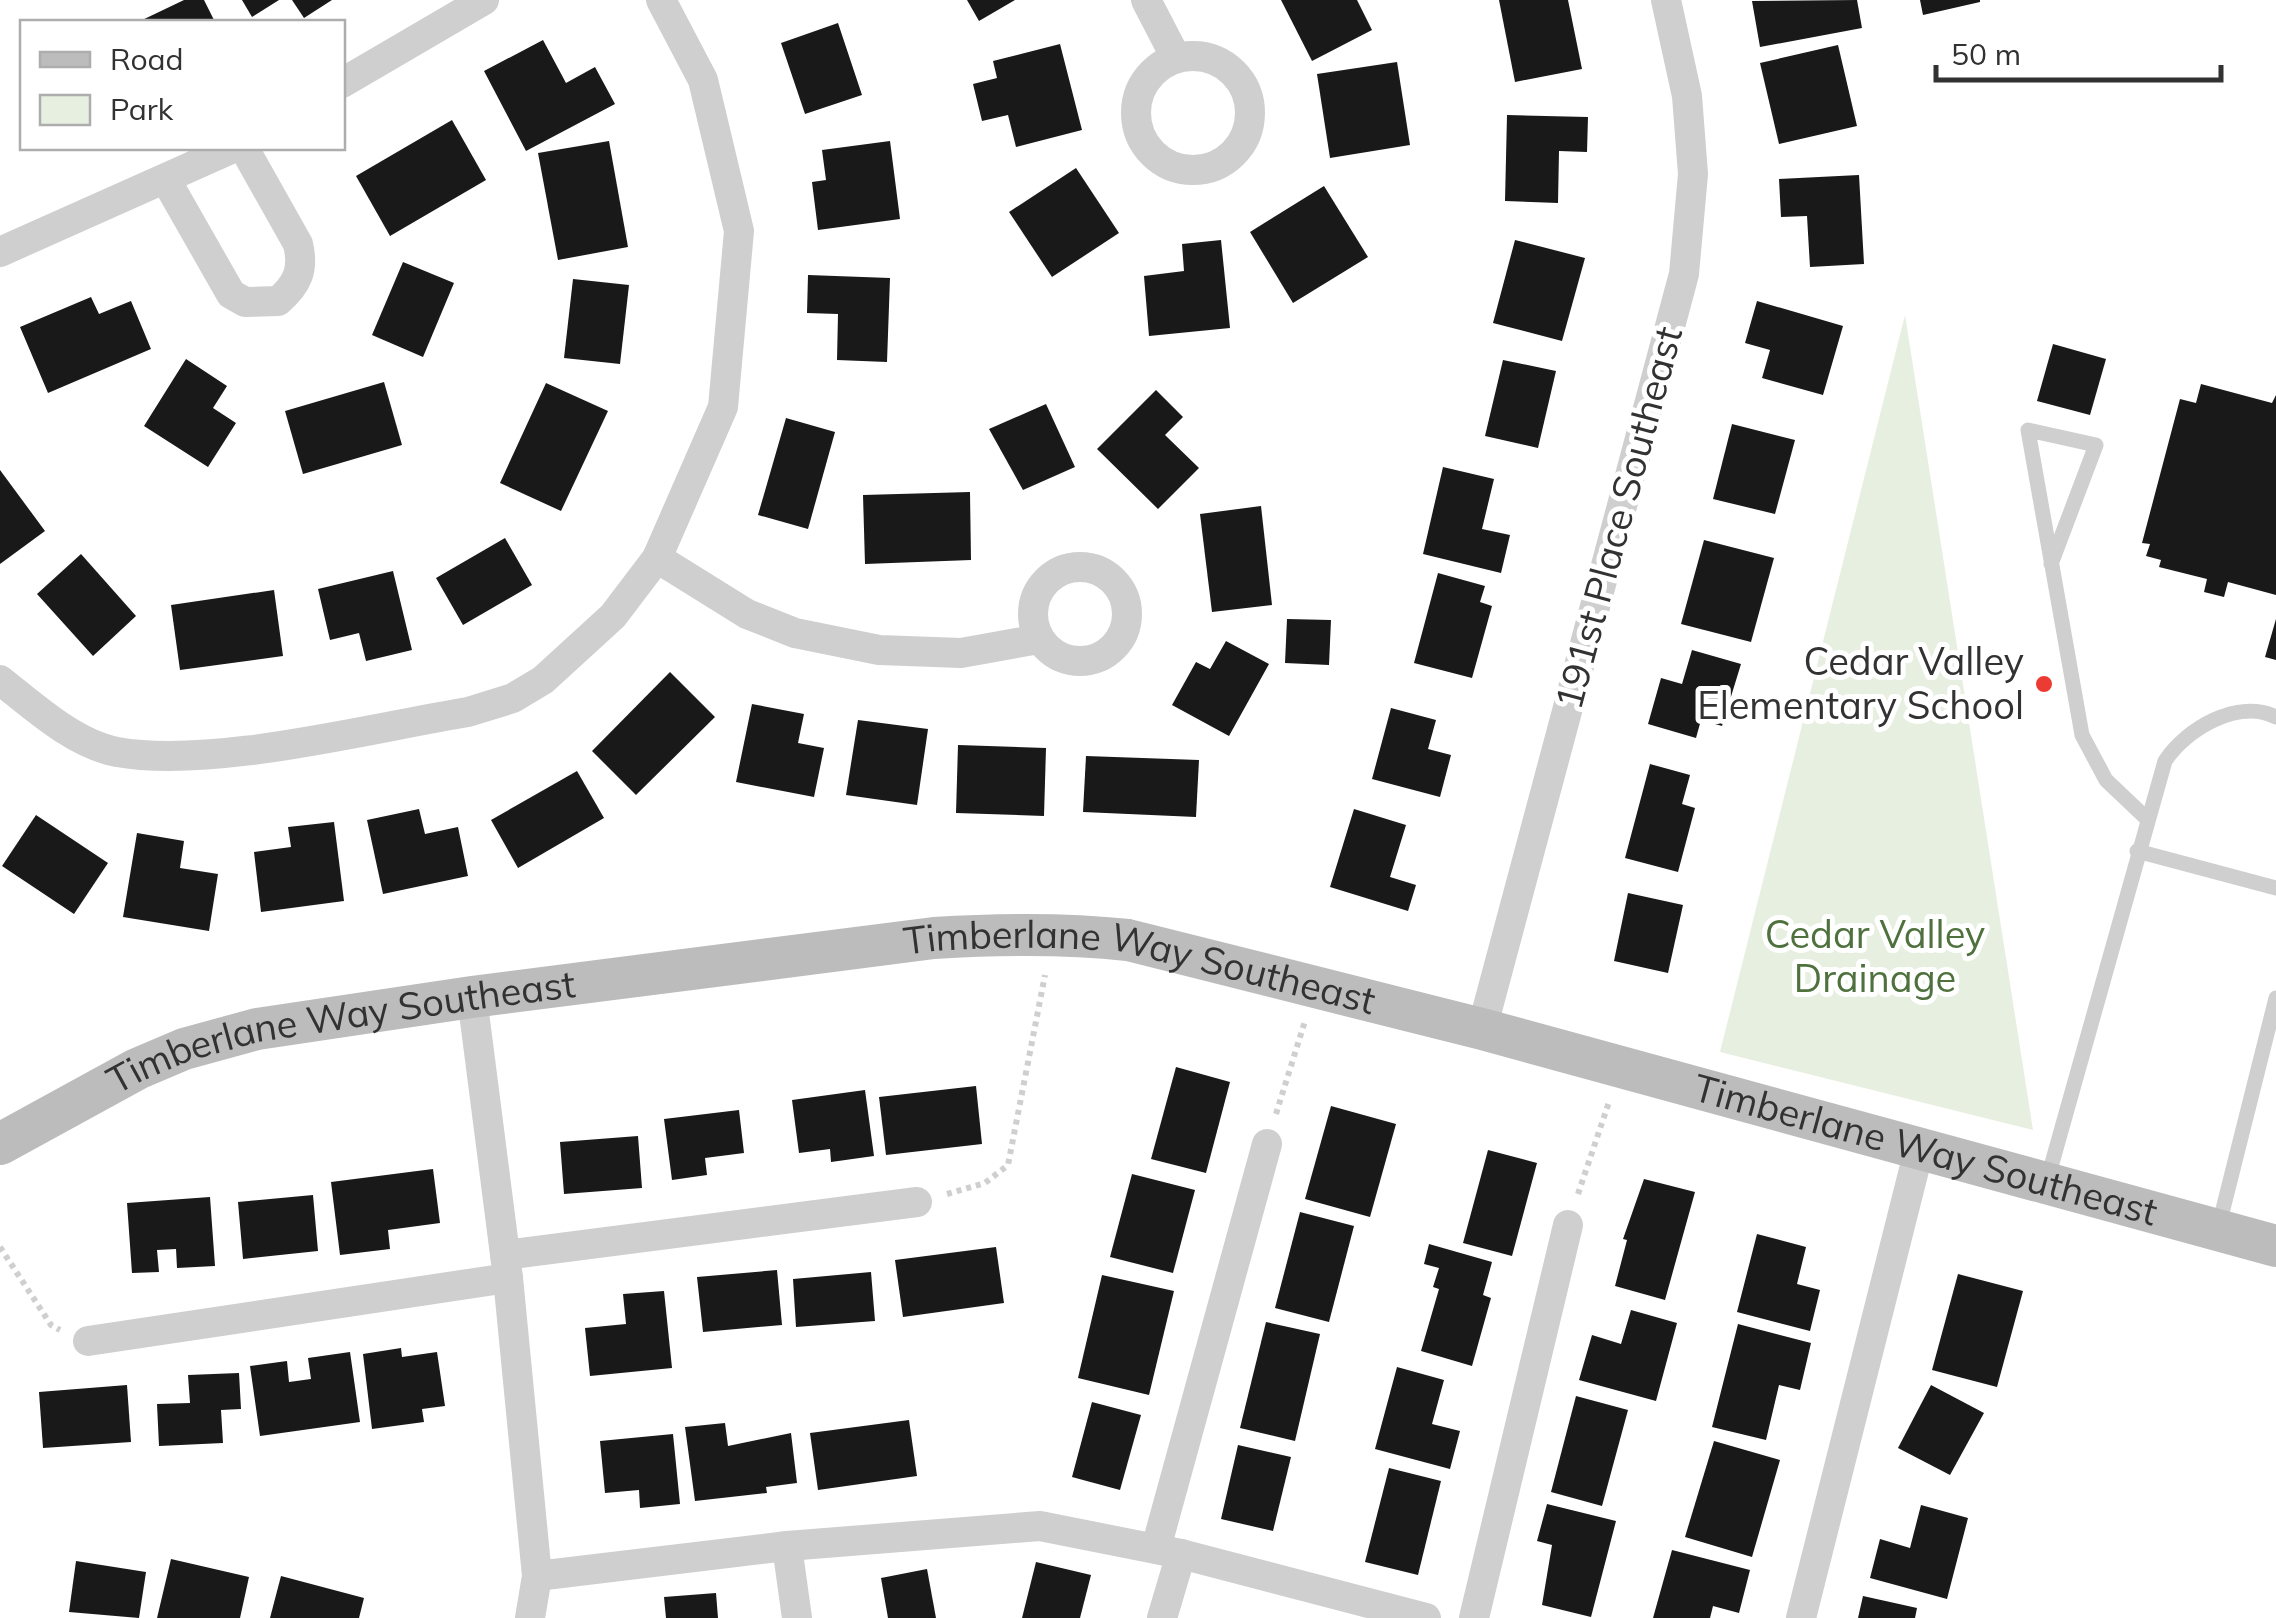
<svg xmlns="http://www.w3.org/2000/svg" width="2276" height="1618" font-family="Mulish,sans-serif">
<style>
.green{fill:#e7efe1}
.building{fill:#191919}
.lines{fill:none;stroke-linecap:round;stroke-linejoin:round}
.path{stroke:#cfcfcf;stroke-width:6;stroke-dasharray:5 5;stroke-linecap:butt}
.lane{stroke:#cfcfcf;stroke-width:15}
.street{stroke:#cfcfcf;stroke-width:30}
.secondary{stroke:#bcbcbc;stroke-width:42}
.poi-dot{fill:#eb3b32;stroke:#fff;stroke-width:4}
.labels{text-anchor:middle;stroke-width:10;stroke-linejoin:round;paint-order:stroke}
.street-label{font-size:38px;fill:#323232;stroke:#fff}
.poi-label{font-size:38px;fill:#323232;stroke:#fff;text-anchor:end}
.park-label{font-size:38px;fill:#4f713d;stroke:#fff}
</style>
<rect width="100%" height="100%" fill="#fff"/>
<path class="green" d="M1905,315l128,815 -313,-78z"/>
<g class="building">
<path d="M184,0h20l11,22h-77z"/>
<path d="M242,0h37l-27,17z"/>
<path d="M292,0h40l-28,18z"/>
<path d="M967,0h48l-36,21z"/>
<path d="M1281,0h76l15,30 -60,31z"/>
<path d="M1499,0h69l14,69 -67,13z"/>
<path d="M1857,0l5,28 -102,19 -8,-46z"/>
<path d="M1920,0h60v2l-57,13z"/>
<path d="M838,23l24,72 -57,19 -24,-71z"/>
<path d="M543,40l23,43 29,-16 20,37 -89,47 -42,-80z"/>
<path d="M1060,44l22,86 -66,17 -8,-32 -26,6 -9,-37 24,-6 -4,-17z"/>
<path d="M1838,45l19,81 -78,18 -19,-81z"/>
<path d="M1397,62l13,83 -80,13 -13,-84z"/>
<path d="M1507,115l81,2 -1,35 -28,-1 -1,52 -53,-2z"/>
<path d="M452,120l34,60 -96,56 -34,-60z"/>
<path d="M609,141l19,106 -70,13 -20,-107z"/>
<path d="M890,141l10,78 -82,11 -6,-48 14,-2 -4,-30z"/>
<path d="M1076,168l43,65 -67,44 -43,-65z"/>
<path d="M1859,175l5,89 -54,3 -3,-51 -26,1 -2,-38z"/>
<path d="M1324,186l44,71 -75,46 -43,-71z"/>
<path d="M1221,240l9,88 -81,8 -5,-60 40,-5 -2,-27z"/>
<path d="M1515,240l70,18 -23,83 -69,-18z"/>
<path d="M403,262l51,21 -31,74 -51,-22z"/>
<path d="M808,275l82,3 -3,84 -50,-2 1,-46 -31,-1z"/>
<path d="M573,279l56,6 -9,79 -56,-6z"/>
<path d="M91,297l8,17 32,-13 20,48 -103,44 -28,-66z"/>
<path d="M1757,301l86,25 -20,69 -61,-17 8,-28 -25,-7z"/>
<path d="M2053,344l53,15 -16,56 -53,-14z"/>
<path d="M186,359l41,27 -14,22 23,15 -28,44 -64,-41z"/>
<path d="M1503,360l53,11 -18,77 -53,-12z"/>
<path d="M384,382l18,63 -99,29 -18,-63z"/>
<path d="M546,383l62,28 -47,100 -61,-28z"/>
<path d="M2201,384l71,19 4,-8v200l-48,-13 -4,15 -20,-5 3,-13 -48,-12 2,-7 -15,-4 4,-12 -8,-1 38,-144 16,4z"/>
<path d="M1156,390l27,27 -18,18 34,33 -41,41 -61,-60z"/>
<path d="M1046,404l29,63 -52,23 -34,-61z"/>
<path d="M786,418l49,14 -27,97 -50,-14z"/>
<path d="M1732,424l63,16 -20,74 -62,-15z"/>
<path d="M1443,467l51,12 -12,50 28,6 -9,38 -78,-19z"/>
<path d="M0,470l45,61 -45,33z"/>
<path d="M970,492l1,68 -106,4 -2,-69z"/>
<path d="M1261,506l11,99 -60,7 -12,-98z"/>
<path d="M505,538l27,47 -69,40 -27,-47z"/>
<path d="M1704,540l70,18 -23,84 -70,-18z"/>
<path d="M81,554l55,62 -43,40 -56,-62z"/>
<path d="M393,571l19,79 -46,11 -7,-28 -29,7 -12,-51z"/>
<path d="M1438,573l47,13 -5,16 12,4 -20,72 -58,-15z"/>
<path d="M274,590l9,66 -103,14 -9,-65z"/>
<path d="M1287,619l44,1 -2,45 -44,-2z"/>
<path d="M2276,619v41l-11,-3z"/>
<path d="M1226,641l43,23 -40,72 -57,-31 24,-43 14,7z"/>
<path d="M1692,650l49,14 -19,62 -21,-6 -5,18 -48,-14 13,-46 21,6z"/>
<path d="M670,672l45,45 -79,78 -44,-44z"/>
<path d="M752,704l52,10 -6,29 26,5 -10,49 -78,-15z"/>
<path d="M1391,708l45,12 -8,29 23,6 -11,42 -68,-18z"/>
<path d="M858,720l70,9 -11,76 -71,-10z"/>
<path d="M958,745l88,3 -2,68 -88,-3z"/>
<path d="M1086,756l113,4 -3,57 -113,-5z"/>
<path d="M1650,764l40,11 -8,29 13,4 -17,64 -53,-14z"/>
<path d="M577,771l27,47 -86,50 -27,-48z"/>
<path d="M419,809l6,25 33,-7 10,49 -85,18 -16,-74z"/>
<path d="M1354,809l52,16 -16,52 26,8 -8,26 -78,-24z"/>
<path d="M36,815l72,48 -34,51 -72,-48z"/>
<path d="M334,822l10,79 -83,11 -7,-60 37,-5 -3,-20z"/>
<path d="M137,833l47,8 -4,27 38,6 -9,57 -86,-14z"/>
<path d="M1628,893l55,12 -15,68 -54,-12z"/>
<path d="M1176,1067l54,15 -24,91 -55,-14z"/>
<path d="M976,1086l6,58 -96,11 -7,-58z"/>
<path d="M865,1090l9,66 -43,6 -1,-13 -31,4 -7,-53z"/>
<path d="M1331,1106l65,18 -26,93 -65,-18z"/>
<path d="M739,1110l5,43 -39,5 2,17 -35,5 -8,-61z"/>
<path d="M638,1136l4,52 -78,6 -4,-52z"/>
<path d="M1488,1150l49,13 -25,93 -49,-13z"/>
<path d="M433,1169l7,54 -52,7 2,19 -50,6 -9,-73z"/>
<path d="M1132,1174l63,16 -22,83 -63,-16z"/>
<path d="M1644,1179l51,13 -30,108 -50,-14 12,-46 -4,-1z"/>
<path d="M313,1195l5,56 -75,8 -5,-57z"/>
<path d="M210,1197l5,69 -38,2 -1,-19 -19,1 2,22 -27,1 -5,-70z"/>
<path d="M1300,1212l54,14 -25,96 -54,-14z"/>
<path d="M1757,1234l49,13 -9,37 23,6 -10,41 -73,-19z"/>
<path d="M1429,1244l63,18 -9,33 8,3 -19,68 -51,-15 18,-62 -6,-2 6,-19 -15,-4z"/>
<path d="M996,1247l8,56 -101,14 -8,-57z"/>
<path d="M777,1270l5,55 -79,7 -6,-55z"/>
<path d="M871,1272l4,49 -79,6 -3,-48z"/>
<path d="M1958,1274l65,17 -26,96 -65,-17z"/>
<path d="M1102,1275l72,16 -25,104 -71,-17z"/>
<path d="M664,1291l8,77 -82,8 -5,-48 41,-4 -3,-30z"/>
<path d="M1631,1310l46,13 -21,78 -77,-21 13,-45 29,9z"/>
<path d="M1266,1322l54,12 -25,107 -55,-13z"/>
<path d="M1738,1324l73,19 -11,47 -21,-5 -13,55 -54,-13z"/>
<path d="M401,1348l1,9 35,-5 8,54 -23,3 2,13 -52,7 -9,-75z"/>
<path d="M350,1352l10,70 -100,14 -10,-70 37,-5 2,21 22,-3 -3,-21z"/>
<path d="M1397,1367l47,13 -12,44 28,7 -10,38 -75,-20z"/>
<path d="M239,1373l2,36 -20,1 2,33 -64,3 -2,-42 33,-1 -2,-28z"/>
<path d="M127,1385l4,57 -88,6 -4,-56z"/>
<path d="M1931,1385l53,28 -34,62 -52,-27z"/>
<path d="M1576,1396l52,14 -26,96 -51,-14z"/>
<path d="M1092,1402l49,13 -21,75 -48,-13z"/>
<path d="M909,1420l8,56 -99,14 -8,-57z"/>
<path d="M725,1423l3,23 63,-13 6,50 -31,4 1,6 -72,8 -10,-74z"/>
<path d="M673,1434l7,70 -40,4 -1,-18 -34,3 -5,-52z"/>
<path d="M1714,1441l66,19 -28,97 -67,-20z"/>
<path d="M1238,1445l53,12 -18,74 -52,-12z"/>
<path d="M1389,1468l52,13 -23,94 -53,-13z"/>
<path d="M1547,1504l69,17 -25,96 -49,-12 10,-60 -15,-4z"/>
<path d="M1921,1505l47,13 -21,81 -77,-21 10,-39 30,9z"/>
<path d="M1672,1550l78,20 -11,43 -26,-7 -3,12h-57z"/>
<path d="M171,1559l78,18 -9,41h-83z"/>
<path d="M76,1561l70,11 -7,46 -70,-6z"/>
<path d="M1036,1562l55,13 -11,43h-58z"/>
<path d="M927,1569l9,49h-48l-7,-40z"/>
<path d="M281,1576l83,22 -5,20h-89z"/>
<path d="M716,1593l2,25h-52l-2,-21z"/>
<path d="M1863,1596l54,12 -2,10h-57z"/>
</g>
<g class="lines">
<g class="path">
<path d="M1276,1114l29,-93"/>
<path d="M947,1194l38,-11 23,-18 37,-190"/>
<path d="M1578,1194l31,-92"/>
<path d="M0,1247l51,78 9,5"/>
</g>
<g class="lane">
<path d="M2051,564l45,-119 -68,-15 54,305 24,45 40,38"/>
<path d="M2137,851l139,37"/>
<path d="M2047,1181l118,-420c21,-32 73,-63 111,-44"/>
<path d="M2219,1225l57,-227"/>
</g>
<g class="street">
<path d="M1146,0l30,58"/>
<circle cx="1193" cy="113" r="57"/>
<path d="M342,83l142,-83"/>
<path d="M166,180l65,114 14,8 33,-1c20,-17 26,-32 20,-57l-54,-96"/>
<path d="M0,252l233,-104"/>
<path d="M657,558l90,56 48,19 84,17 82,3 78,-14"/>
<circle cx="1080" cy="614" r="47"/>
<path d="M0,680c33,26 74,64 117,72 95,17 253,-24 351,-40l45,-14 30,-18 70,-64 44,-58 66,-151 16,-176 -36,-151 -42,-80"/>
<path d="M472,997l36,281 29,298 -7,42"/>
<path d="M1482,1029l202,-755 9,-100 -6,-78 -21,-96"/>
<path d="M505,1255l412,-53"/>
<path d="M88,1341l420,-63"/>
<path d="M787,1546l10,72"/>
<path d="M1156,1548l111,-404"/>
<path d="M537,1576l250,-30 253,-20 141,28 245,64"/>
<path d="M1162,1618l19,-64"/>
<path d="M1474,1618l94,-393"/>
<path d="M1801,1618l118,-468"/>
</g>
<path class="secondary" id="s1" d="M0,1144l137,-75 47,-20 73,-20 215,-32 462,-59c65,-4 129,-5 194,2l354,89 794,217"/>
</g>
<circle class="poi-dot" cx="2044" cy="684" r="10"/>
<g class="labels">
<g class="street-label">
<text transform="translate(1619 518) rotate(-75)" y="13">191st Place Southeast</text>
<text dy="13" stroke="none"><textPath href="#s1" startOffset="1175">Timberlane Way Southeast</textPath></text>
<text dy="13" stroke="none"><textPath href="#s1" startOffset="365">Timberlane Way Southeast</textPath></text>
<text dy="13" stroke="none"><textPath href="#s1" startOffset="1985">Timberlane Way Southeast</textPath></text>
</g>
<g class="poi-label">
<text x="2024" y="675">Cedar Valley<tspan x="2024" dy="44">Elementary School</tspan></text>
</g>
<g class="park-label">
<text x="1875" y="948">Cedar Valley<tspan x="1875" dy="44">Drainage</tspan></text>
</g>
</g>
<rect x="20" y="20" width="325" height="130" fill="#ffffff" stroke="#adadad" stroke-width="2.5"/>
<rect x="40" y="52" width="50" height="15" fill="#bcbcbc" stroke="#adadad" stroke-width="2.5"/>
<text x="110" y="70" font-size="30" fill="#323232">Road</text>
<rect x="40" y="95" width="50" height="30" fill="#e7efe1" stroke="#adadad" stroke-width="2.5"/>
<text x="110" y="120" font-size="30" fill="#323232">Park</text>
<path d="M1936 65v15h285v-15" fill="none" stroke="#323232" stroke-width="5"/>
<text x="1951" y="65" font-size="30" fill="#323232" stroke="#ffffff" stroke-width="8" paint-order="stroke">50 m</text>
</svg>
